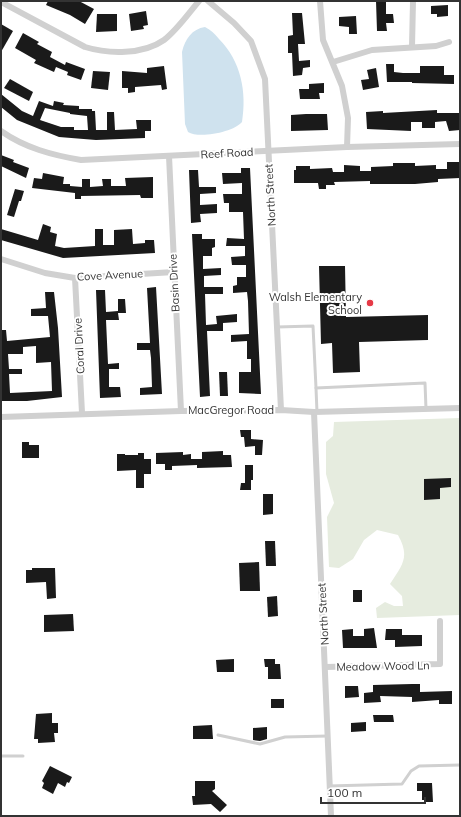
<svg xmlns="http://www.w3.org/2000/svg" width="461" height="817" font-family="Mulish,sans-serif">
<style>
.green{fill:#e6ecdf}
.water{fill:#cfe2ee}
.building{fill:#1a1a1a;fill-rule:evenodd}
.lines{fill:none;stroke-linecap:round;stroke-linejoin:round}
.lane{stroke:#d0d0d0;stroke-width:3}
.street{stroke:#d0d0d0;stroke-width:6}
.poi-dot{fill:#e63946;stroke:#fff;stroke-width:1.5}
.labels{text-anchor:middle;stroke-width:4;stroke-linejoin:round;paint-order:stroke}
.street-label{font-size:11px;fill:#333;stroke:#fff}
.poi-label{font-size:11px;fill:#333;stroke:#fff;text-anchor:end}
</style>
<rect width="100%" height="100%" fill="#fff"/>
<path class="green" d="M460,418v197l-83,3 -1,-10 9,-6 9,4h9l-1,-10 -12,-12c13,-20 20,-27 8,-49l-21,-5 -13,10 -11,19 -14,9 -10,-1 -2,-50 7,-14 -8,-29v-32l7,-6 1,-14z"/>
<path class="water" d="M205,27c6,3 10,7 14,12 22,22 28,53 23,83 -8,10 -43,17 -54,10l-3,-8 -3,-72c3,-13 10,-23 23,-25z"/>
<g class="building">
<path d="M48,1h31l15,8 -9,15 -15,-9 -24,-10z"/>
<path d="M376,1h10v13h7l1,9h-8l1,8h-10z"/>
<path d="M448,5v11l-11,1v-3h-6v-8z"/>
<path d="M146,11l2,14 -5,1 1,3 -13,2 -2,-17z"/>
<path d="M292,13h10l3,31h-7l1,17 11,-1v7l-7,1 -1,7 -9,1 -1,-23h-4v-17l5,-1z"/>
<path d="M97,14h20v17l-21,1z"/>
<path d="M356,16l1,18h-8v-7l-10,-1v-9z"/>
<path d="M1,24l12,7 -12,21z"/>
<path d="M23,33l16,9 -2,2 15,8 -2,5 15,8 1,-3 19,7 -4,11 -14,-5 1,-3 -12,-5 -2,5 -20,-9 2,-3 -21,-12z"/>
<path d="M386,64h8v8l9,1h17v-7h24v9h10v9l-42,-1v-1h-25z"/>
<path d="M164,66l3,23 -5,1 -1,-5 -26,2v5l-7,1v-5h-6v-17l25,2v-5z"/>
<path d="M376,68l3,19 -16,3 -2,-10 8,-1 -2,-9z"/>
<path d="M93,71l17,1 -2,18 -17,-2z"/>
<path d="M10,79l23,13 -4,9 -25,-13z"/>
<path d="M324,83v10h-5l1,6h-20l-1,-10h10v-5z"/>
<path d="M1,94l21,17 11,5 6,-15 14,5 1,-5 10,2 -1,2 16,1v3h13v2h3l1,19h11v-18h7l1,18 22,-1 -1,-9h15v11h-6v7l-49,2 -37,-3 -42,-17 -16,-13zM45,108l25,5v1l17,2 1,14h-14v-3h-13l-21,-7z"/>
<path d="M437,110v3h23v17l-11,1 -3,-10 -11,1v6h-13v-6h-11v9l-44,-2 -1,-17 17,-1v2z"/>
<path d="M306,114h21l1,16 -37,1v-16z"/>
<path d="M1,155l13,5 -1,2 16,6 -3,10 -25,-12z"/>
<path d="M447,162h13v16l-22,1v3l-23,2h-45v-3l-36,1 1,3h-9v4h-7l-1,-6h-24v-13h2v-4h14v3l22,-1 1,4h11v-7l16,1v5h11v-4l22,-1v-3h22v3l21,-1v4h11z"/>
<path d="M241,168h9l11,226 -22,-1v-21h12v-13h-4v-18l-16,1v-7l18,-1 -1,-33 -1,-9 -14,1v-7l4,-1v-8h9v-12h-14l-1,-8 14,-1v-10h-19l1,-8 17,1 -1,-27h-14v-9h-5l-1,-9h19v-11l-19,1 -1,-11h19z"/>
<path d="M189,170h9l1,17h17v6l-16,1v11l17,-1v9l-17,1 1,8 -10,1z"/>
<path d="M43,173l21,4 -1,7h7v2l12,1v-8h8v8l13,-1 -1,-7h9v7h15l-1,-8 28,-1v21h-12l-1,-3 -59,1v3h-6v-6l-43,-5 2,-10 8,1z"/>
<path d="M15,189l9,2 -3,10h-2l-5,16 -7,-2z"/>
<path d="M43,224l8,3 -1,5 7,2 -2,12 9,2 31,-2v-17h8v16h11v-15l18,-1 1,15 12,-1v-3h9l1,13 -92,5 -62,-18v-11l37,11z"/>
<path d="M192,234h10v5h13v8l-3,1v8h-9v13l18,-1v7l-17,1v11h19v7h-18l1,31 11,-1 -1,-8 21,-2v8l-14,1v8h-16l3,65 -10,1z"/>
<path d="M319,266h26l1,51 82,-2v25l-69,2 1,30 -27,1 -1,-30 -11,1z"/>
<path d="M156,287l6,107 -22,1v-7l12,-1 -1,-29 -1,-8h-13v-7h13l-3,-55z"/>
<path d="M96,290h9l1,22 12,-1v-12h7l1,14h-8l1,7h-13l2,44 11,-1v6h-10v18h11l1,10 -21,1z"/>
<path d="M45,292h9l4,36 4,69 -35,4h-26v-71h5l1,11 43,-4 -2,-21h-17v-7l15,-1zM36,346v17l15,-1 1,29 -42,2 -1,-19h13v-5h-13l-1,-15h15v-7z"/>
<path d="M219,372h8l1,24h-8z"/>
<path d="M240,430h11v9l12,1 -1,15h-7v-9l-10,1 -1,-10h-3z"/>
<path d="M22,442h7v3h10v13h-17z"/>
<path d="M223,451v4h8l1,12 -35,1v-3l-25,1v4h-7v-6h-9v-11l27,-1v3l8,-1v5h11v-7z"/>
<path d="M138,453h6v6h7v15h-7v14h-8v-18l-19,1v-17h8v1h13z"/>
<path d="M245,465h8v15h-2v10h-11l1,-7h4z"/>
<path d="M451,478v9l-11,1v11l-16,1v-21z"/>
<path d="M263,494h10v20l-10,1z"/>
<path d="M265,541h10l1,25h-10z"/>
<path d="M259,562l1,29h-20l-1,-28z"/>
<path d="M32,568h23l1,30 -9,1 -1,-17 -20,1v-13h6z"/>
<rect x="353" y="590" width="9" height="12"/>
<path d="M277,596l1,20 -10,1 -1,-20z"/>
<path d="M73,614l1,17 -30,1v-17z"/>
<path d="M374,628l3,20h-34l-1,-18 11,-1v7h11v-7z"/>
<path d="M386,629h16v6h20v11l-27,1v-7h-10z"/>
<path d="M234,659v13h-17l-1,-12z"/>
<path d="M264,659h11v5h5l1,15h-13v-12h-3z"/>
<path d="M412,684h8v8l32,-1v13h-13v-4l-27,2v-5l-32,-1 1,6 -17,1v-10l9,-1v-7z"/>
<path d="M345,686h13l1,11 -14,1z"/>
<rect x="271" y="699" width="13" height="9"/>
<path d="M52,713v10h6v10h-4l1,9 -17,1v-4h-4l2,-25z"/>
<path d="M373,715h20l1,7h-20z"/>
<path d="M366,722v9l-15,1v-9z"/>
<path d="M212,725l1,14h-20v-13z"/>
<path d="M267,727v12l-7,2 -7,-1v-12z"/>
<path d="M50,766l22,11 -3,6 -2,-1 -2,5 -7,-4 -5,11 -11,-6 2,-5 -2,-2z"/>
<path d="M195,781h20v8l-3,2 15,14 -7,7 -9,-8 -18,1 -1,-9h3z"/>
<path d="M417,783h15l1,19h-7v-2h-4v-9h-5z"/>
</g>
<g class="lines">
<g class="lane">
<path d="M277,327l36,-1 3,62"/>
<path d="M317,412l-1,-24 109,-5 1,26"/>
<path d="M218,735l42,9 25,-7 43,-1"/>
<path d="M1,756h22"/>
<path d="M329,786l73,-2 9,-13 8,-5 41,-1"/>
</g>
<g class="street">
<path d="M208,1l26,22 17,18 14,38 16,331"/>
<path d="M320,1l3,39 19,46 6,32 -1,29"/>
<path d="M1,2l84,45c23,7 58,8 79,-7 13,-10 24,-26 35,-39"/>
<path d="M412,47l1,-46"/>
<path d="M333,62l39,-12 64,-4 13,-4"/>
<path d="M1,131c24,17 51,24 80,29l266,-13 113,-3"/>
<path d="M169,156l12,255"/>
<path d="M1,259l44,14 30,5 99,-6"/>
<path d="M75,278l7,135"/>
<path d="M314,412l17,404"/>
<path d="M1,417l180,-6 100,-1 33,2 146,-4"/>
<path d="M326,667l114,-3v-43"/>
</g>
</g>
<circle class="poi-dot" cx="370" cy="303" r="4"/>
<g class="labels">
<g class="street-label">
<text transform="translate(227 153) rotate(-3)" y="4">Reef Road</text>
<text transform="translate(270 195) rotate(-93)" y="4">North Street</text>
<text transform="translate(110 275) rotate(-3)" y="4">Cove Avenue</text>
<text transform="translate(174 283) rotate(-93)" y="4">Basin Drive</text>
<text transform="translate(79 346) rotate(-93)" y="4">Coral Drive</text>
<text x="231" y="414">MacGregor Road</text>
<text transform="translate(323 614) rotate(-93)" y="4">North Street</text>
<text transform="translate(383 666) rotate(-1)" y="4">Meadow Wood Ln</text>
</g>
<g class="poi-label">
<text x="362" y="301">Walsh Elementary<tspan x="362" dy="13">School</tspan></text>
</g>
</g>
<rect width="461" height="817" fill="none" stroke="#333333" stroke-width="4"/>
<path d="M321 797v6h104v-6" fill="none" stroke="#333333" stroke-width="2"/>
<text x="327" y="797" font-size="12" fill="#333333" stroke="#ffffff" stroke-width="3" paint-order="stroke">100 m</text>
</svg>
